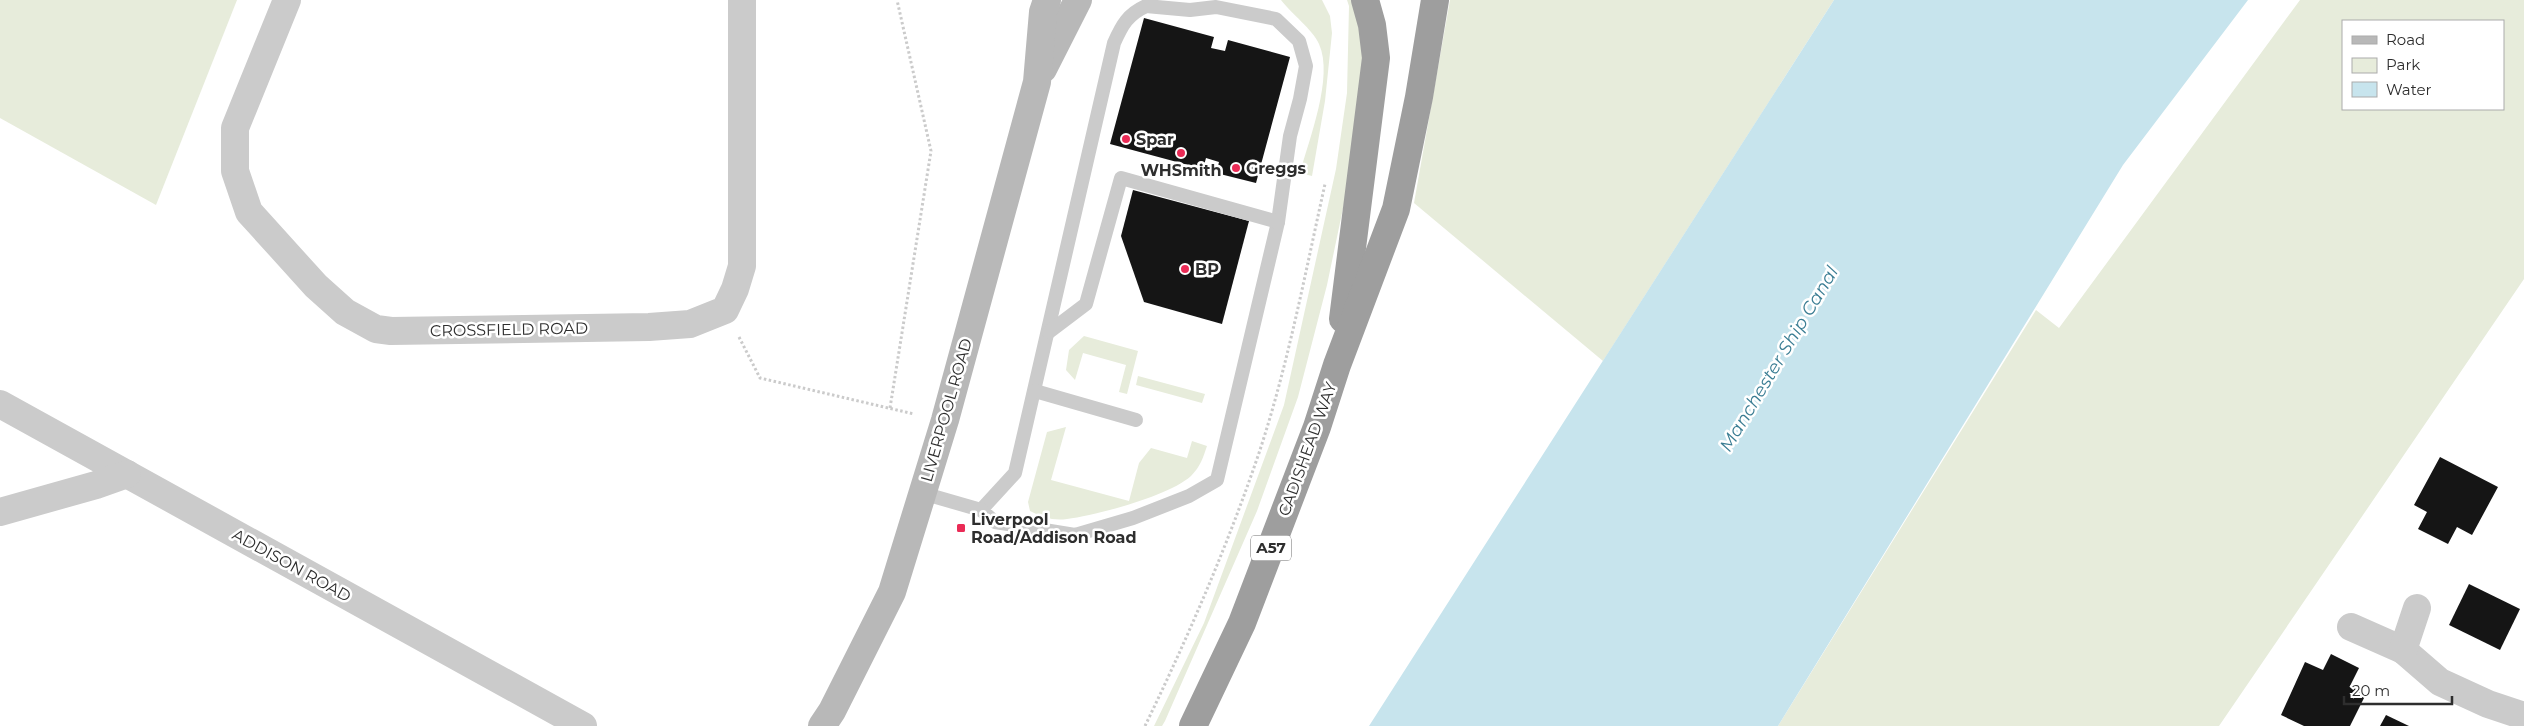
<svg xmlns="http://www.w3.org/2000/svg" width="2524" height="726" font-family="Montserrat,sans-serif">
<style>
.green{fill:#e7ecdb;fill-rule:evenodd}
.water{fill:#c7e4ed}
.building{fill:#151515}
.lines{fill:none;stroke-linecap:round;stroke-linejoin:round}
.path{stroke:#cbcbcb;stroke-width:3;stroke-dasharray:2.5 2.5;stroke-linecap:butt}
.service{stroke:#cbcbcb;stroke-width:14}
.minor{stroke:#cbcbcb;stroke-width:28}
.secondary{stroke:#b8b8b8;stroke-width:28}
.trunk{stroke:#9e9e9e;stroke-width:28}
.poi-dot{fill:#ea2b56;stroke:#fff;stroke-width:2}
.labels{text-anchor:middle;stroke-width:5;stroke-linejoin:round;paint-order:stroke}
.shield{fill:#fff;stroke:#6d6d6d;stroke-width:1}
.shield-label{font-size:15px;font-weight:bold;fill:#2e2e2e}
.poi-label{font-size:16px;font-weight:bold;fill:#2e2e2e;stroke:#fff;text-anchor:start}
.street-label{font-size:16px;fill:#2e2e2e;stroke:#fff}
.water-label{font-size:18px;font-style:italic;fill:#3a7d93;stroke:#fff}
</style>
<rect width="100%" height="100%" fill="#fff"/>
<g class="green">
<path d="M0,0h237l-81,205 -156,-87z"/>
<path d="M1281,0h41l8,16 2,17 -7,68 -13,75 -12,-3c9,-34 34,-96 19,-129 -6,-14 -28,-31 -38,-44z"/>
<path d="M1347,0h14l5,46 -15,124 -24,115 -29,112 -41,114 -92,210 -3,5h-8l50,-103 80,-218 52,-236 11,-76 2,-87z"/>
<path d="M1450,0h384l-231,361 -189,-158z"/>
<path d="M2300,0h224v279l-305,447h-441l258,-416 23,18zM2343,21h160v88h-160z"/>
<path d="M1084,336l54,15 -11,43 -8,-2 7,-27 -43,-12 -8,27 -9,-10 3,-20z"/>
<path d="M1138,376l67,18 -3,9 -66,-18z"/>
<path d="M1066,427l-15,53 78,21 10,-38 12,-15 36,10 5,-17 15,5c-4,12 -7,21 -16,30 -22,20 -94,39 -124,43 -14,2 -25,-2 -37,-8l-2,-9 19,-70z"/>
</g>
<path class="water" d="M1834,0h414l-125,165 -345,561h-409z"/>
<g class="building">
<path d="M1144,18l70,19 -3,11 14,3 3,-11 62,17 -34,126 -40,-10 3,-11 -13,-4 -3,11 -93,-25z"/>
<path d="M1133,190l116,31 -27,103 -78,-22 -23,-66z"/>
<path d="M2440,457l58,30 -26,48 -15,-8 -9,17 -30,-15 9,-17 -13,-7z"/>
<path d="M2469,584l51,25 -20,41 -51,-25z"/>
<path d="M2331,654l28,14 -9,18 16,8 -16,32h-46l-23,-11 24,-53 18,8z"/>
<path d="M2386,715l23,11h-29z"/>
</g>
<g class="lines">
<g class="path">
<path d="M739,337l21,41 154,36"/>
<path d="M890,408l41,-257 -34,-151"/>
<path d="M1145,726c43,-89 82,-179 114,-273 29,-88 46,-179 66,-269"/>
</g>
<g class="service">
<path d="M1146,6l44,4 26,-3 60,12 23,22 7,25 -6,33 -10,37 -12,86 -61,258 -28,16 -56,22 -58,17 -80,-13 -14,-12 34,-37 99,-430c8,-18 14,-29 32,-37z"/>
<path d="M1049,332l37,-28 35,-126 157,44"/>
<path d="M1035,391l101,29"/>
<path d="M922,493l59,17"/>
</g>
<g class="minor">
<path d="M287,0l-52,128v43l14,41 67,74 29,26 31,17 15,2 258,-4 41,-3 35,-14 10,-21 7,-23v-266"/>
<path d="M0,404l583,322"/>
<path d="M0,512l96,-27 31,-11"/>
<path d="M2351,627l52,23 37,32 48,22 36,12"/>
<path d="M2403,650l14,-42"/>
</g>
<g class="secondary">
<path d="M1043,69l35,-69"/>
<path d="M822,726l10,-15 60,-119 53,-172 92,-338 6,-70 4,-12"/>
</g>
<g class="trunk">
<path d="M1343,319l33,-261 -4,-33 -7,-25"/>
<path d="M1193,726l49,-103 75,-196 20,-62 59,-156 23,-112 16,-97"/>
</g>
</g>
<g class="poi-dot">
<circle cx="1126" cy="139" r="5"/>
<circle cx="1181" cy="153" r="5"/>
<circle cx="1236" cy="168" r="5"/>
<circle cx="1185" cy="269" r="5"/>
<rect x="956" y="523" width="10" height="10" rx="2.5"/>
</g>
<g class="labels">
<rect class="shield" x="1251" y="535.5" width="40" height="25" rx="4"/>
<g class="shield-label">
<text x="1271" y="553">A57</text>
</g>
<g class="poi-label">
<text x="1136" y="145">Spar</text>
<text x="1246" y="174">Greggs</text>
<text x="1181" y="176" text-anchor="middle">WHSmith</text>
<text x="1195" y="275">BP</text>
<text x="971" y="525">Liverpool<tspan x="971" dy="18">Road/Addison Road</tspan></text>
</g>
<g class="street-label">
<text transform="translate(509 329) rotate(-1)" y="6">CROSSFIELD ROAD</text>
<text transform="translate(946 410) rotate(-74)" y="6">LIVERPOOL ROAD</text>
<text transform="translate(1307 449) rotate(-70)" y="6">CADISHEAD WAY</text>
<text transform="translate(292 565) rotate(29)" y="6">ADDISON ROAD</text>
</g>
<g class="water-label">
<text transform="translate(1779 359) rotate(-59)" y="6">Manchester Ship Canal</text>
</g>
</g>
<rect x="2342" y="20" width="162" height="90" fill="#ffffff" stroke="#ababab"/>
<rect x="2352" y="36" width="25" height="8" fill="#b8b8b8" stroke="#ababab"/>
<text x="2386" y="45" font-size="15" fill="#2e2e2e">Road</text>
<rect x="2352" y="58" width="25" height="15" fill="#e7ecdb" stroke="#ababab"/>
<text x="2386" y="70" font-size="15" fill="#2e2e2e">Park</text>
<rect x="2352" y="82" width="25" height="15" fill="#c7e4ed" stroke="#ababab"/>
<text x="2386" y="95" font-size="15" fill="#2e2e2e">Water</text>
<path d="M2344 696v8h108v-8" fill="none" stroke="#2e2e2e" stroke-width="2.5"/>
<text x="2352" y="696" font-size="15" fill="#2e2e2e" stroke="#ffffff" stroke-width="4" paint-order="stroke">20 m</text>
</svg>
